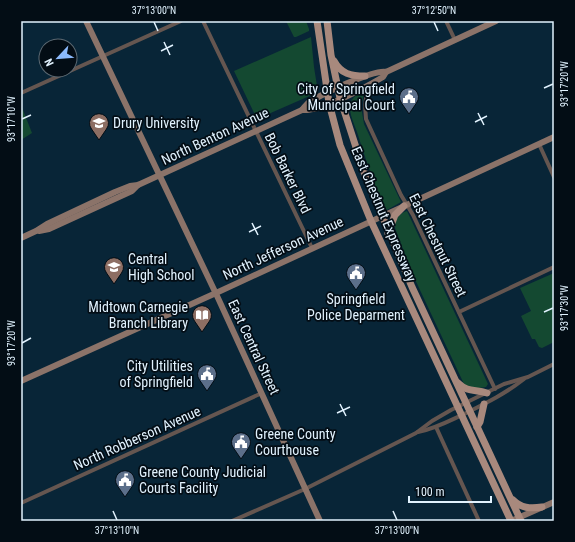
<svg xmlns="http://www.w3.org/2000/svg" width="575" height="542" font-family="'Roboto Condensed',sans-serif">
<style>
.green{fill:#144931}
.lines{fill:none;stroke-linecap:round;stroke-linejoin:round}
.street{stroke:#655650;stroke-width:4}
.secondary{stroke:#8b7369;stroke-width:6}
.primary{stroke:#a8897d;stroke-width:7}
.ticks{fill:none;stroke:#e1f2fe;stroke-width:1.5}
.labels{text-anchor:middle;stroke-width:3.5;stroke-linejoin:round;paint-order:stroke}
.poi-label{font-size:14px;fill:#e1f2fe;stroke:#030d15;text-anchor:start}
.street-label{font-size:14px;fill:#e1f2fe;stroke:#030d15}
.neatline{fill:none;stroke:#e1f2fe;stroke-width:1.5}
.ticks-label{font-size:10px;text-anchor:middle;fill:#e1f2fe}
</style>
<rect width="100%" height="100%" fill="#082537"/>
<g class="green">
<path d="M286,21h20l3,8v2l-13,6h-2z"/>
<path d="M311,37l3,30 3,19 -3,8 -57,25 -23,-48z"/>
<path d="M365,90l-4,16 3,18 37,78 -14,8 -4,-4c-10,-24 -18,-49 -26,-74 -3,-8 -8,-19 -7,-27 2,-8 8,-12 15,-15z"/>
<path d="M21,105l11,28 -11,7z"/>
<path d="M407,211l81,173 -2,3 -13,2 -9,-5 -52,-111 -17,-45c0,-8 4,-15 12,-17z"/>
<path d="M554,273v69l-12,6 -3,-1 -4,-8h-3l-11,-23 10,-5 -11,-23z"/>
</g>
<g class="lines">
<g class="street">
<path d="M203,21l109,227"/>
<path d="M446,21l9,19"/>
<path d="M368,85l-3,20 1,14 35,76 12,20 82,174"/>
<path d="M21,93l160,-72"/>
<path d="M539,144l15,33"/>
<path d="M459,312l95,-45"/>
<path d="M436,427l43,94"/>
<path d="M418,432c16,-3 29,-10 44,-17 22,-11 43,-21 62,-36"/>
<path d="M21,503l241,-110"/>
<path d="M232,521l73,-32 111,-56 16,-12 19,-11 53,-26 24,-7 26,-13"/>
</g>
<g class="secondary">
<path d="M86,21l132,277 102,223"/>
<path d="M302,110c19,2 64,-23 81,-33l3,-5"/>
<path d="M39,231l10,-2 83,-38 6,-6"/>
<path d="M21,238l15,-7 11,-7 68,-32 15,-6 8,-1 164,-75c2,-3 4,-5 6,-7 12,-8 66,-34 78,-31l110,-51"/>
<path d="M21,381l195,-88 338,-156"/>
<path d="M511,521l43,-19"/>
</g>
<g class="primary">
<path d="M317,21l12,82 11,42 31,76 140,300"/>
<path d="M327,21l4,34 9,43 24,74 48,115 109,234"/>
<path d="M334,61c7,13 17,15 31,15"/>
<path d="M388,233l7,-18 9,-9"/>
<path d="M458,383c10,10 17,6 29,10"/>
<path d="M477,427l3,-5 4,-18"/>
<path d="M513,500c8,8 17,9 29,7"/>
</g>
</g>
<path class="ticks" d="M154,22l4,9M434,22l4,9M164,42l6,13M161,51l12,-6M544,88l9,-4M478,113l6,12M22,119l9,-4M475,122l12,-6M252,223l6,12M249,232l12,-6M544,312l9,-4M22,343l9,-5M340,404l6,12M337,413l13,-6M113,511l4,9M393,511l4,9"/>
<defs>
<symbol id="civic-pin" viewBox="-11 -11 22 30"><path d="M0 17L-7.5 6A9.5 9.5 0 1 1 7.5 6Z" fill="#5c6f8a" stroke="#030d15"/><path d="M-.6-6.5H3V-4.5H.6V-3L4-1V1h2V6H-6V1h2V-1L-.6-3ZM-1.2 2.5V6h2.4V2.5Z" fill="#fff"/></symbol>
<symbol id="university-pin" viewBox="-11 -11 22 30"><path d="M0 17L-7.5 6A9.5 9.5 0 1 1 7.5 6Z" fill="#8d6e63" stroke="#030d15"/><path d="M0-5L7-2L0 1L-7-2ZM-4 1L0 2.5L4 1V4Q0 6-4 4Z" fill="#fff"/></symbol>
<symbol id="school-pin" viewBox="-11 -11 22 30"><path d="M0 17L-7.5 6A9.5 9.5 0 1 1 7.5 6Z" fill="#8d6e63" stroke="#030d15"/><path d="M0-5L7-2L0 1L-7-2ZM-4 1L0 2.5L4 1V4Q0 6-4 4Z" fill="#fff"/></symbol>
<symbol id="library-pin" viewBox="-11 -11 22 30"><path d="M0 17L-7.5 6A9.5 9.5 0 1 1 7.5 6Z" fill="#8d6e63" stroke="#030d15"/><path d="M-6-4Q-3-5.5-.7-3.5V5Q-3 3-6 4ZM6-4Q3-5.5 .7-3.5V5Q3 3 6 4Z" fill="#fff"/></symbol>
</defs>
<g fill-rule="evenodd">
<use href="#civic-pin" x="398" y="86" width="22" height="30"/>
<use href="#university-pin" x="88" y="112" width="22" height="30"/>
<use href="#school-pin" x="103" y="256" width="22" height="30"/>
<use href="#civic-pin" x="345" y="262" width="22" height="30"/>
<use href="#library-pin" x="191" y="304" width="22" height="30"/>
<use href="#civic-pin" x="196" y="363" width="22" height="30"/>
<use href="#civic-pin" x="230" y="431" width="22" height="30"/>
<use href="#civic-pin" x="114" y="469" width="22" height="30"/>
</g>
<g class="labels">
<g class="poi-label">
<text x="395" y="94" text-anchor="end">City of Springfield<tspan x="395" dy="16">Municipal Court</tspan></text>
<text x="113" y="128">Drury University</text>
<text x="128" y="264">Central<tspan x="128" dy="16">High School</tspan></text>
<text x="356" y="304" text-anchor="middle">Springfield<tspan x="356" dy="16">Police Deparment</tspan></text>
<text x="188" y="312" text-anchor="end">Midtown Carnegie<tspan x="188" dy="16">Branch Library</tspan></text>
<text x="193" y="371" text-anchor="end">City Utilities<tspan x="193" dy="16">of Springfield</tspan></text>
<text x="255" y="439">Greene County<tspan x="255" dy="16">Courthouse</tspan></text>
<text x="139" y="477">Greene County Judicial<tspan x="139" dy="16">Courts Facility</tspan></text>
</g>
<g class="street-label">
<text transform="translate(215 136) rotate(-25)" y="5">North Benton Avenue</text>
<text transform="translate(288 173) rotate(64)" y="5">Bob Barker Blvd</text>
<text transform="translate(384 214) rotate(67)" y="5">East Chestnut Expressway</text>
<text transform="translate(438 245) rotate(64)" y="5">East Chestnut Street</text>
<text transform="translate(283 248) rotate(-25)" y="5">North Jefferson Avenue</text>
<text transform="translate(254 347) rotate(65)" y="5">East Central Street</text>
<text transform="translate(137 438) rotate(-24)" y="5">North Robberson Avenue</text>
</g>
</g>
<rect width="575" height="542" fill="none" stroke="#030d15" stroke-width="44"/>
<g transform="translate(58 58) rotate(244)"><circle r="19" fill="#030d15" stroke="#5c6972"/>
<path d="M0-3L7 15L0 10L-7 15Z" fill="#8bbafc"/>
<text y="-6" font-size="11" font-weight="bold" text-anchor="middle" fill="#e1f2fe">N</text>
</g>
<path d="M409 496v6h82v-6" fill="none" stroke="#e1f2fe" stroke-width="2"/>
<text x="415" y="496" font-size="12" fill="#e1f2fe" stroke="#030d15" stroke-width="3" paint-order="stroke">100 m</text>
<rect x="22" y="22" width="531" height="498" class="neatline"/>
<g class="ticks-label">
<text x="154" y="14">37°13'00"N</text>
<text x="434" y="14">37°12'50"N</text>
<text transform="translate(564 84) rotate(-90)" y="4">93°17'20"W</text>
<text transform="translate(11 119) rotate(-90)" y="4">93°17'10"W</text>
<text transform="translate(564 308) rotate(-90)" y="4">93°17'30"W</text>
<text transform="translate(11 343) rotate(-90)" y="4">93°17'20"W</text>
<text x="117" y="534">37°13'10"N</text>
<text x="397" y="534">37°13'00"N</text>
</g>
</svg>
